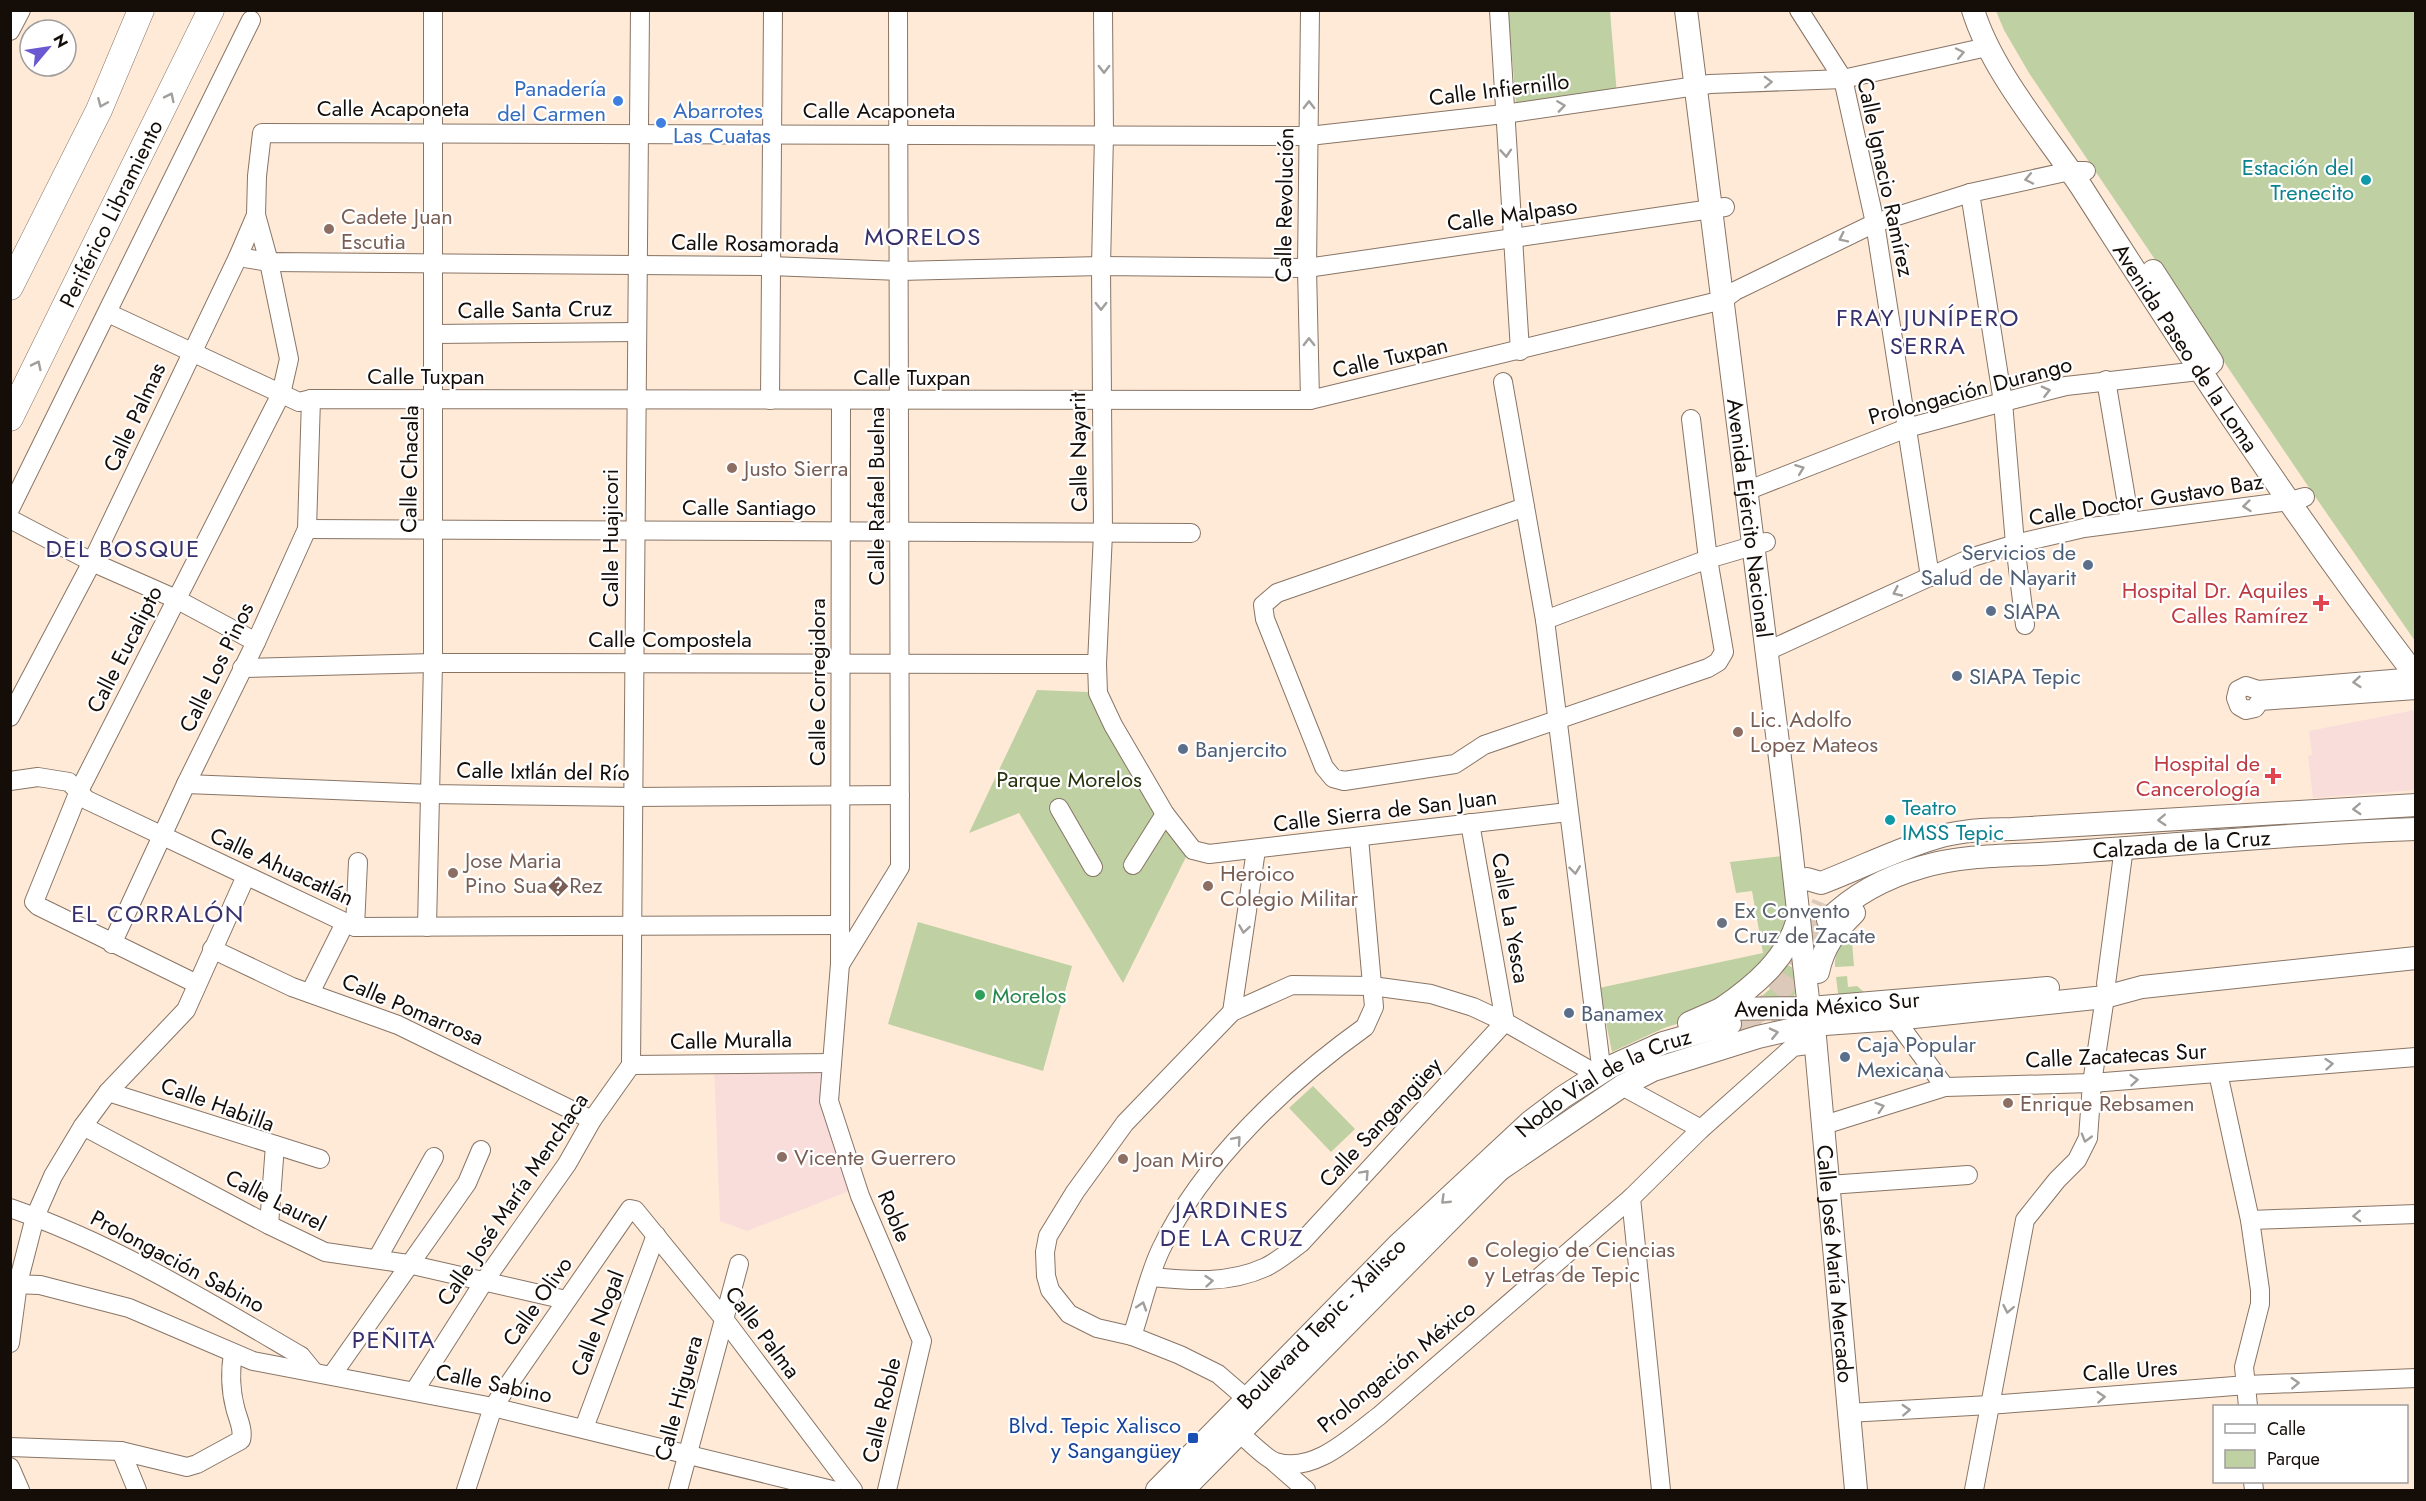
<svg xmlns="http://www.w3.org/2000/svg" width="2426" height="1501" font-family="Jost,sans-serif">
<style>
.education{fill:#f8ddda}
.green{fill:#bfd0a2}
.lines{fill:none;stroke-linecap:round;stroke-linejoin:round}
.major-tunnel{stroke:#dcc9b9;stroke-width:22;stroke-dasharray:22 11;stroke-linecap:butt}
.minor-casing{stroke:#887566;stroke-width:20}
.major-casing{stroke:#887566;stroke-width:24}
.highway-casing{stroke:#887566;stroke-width:27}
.minor{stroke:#fff;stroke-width:18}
.major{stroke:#fff;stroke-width:22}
.highway{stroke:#fff;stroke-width:26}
.oneway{stroke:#a19e9c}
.shop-dot{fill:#3f7fe0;stroke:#fff;stroke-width:2}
.culture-dot{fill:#0f9aa8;stroke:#fff;stroke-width:2}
.education-dot{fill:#8d6e63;stroke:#fff;stroke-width:2}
.service-dot{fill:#5c6f8a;stroke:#fff;stroke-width:2}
.health-dot{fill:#e0444e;stroke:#fff;stroke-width:2}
.worship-dot{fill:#6b7280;stroke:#fff;stroke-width:2}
.leisure-dot{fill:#2e9e5b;stroke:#fff;stroke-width:2}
.transit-dot{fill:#1a4fb4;stroke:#fff;stroke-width:2}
.labels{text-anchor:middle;stroke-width:4.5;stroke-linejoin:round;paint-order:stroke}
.shop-label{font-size:22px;fill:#366cbe;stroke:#fff;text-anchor:end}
.street-label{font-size:22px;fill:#140d08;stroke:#fff}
.culture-label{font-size:22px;fill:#0d838f;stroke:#fff;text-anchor:end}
.education-label{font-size:22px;fill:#785e54;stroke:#fff;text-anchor:start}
.service-label{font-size:22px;fill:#4e5e75;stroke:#fff;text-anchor:start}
.health-label{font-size:22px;fill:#be3a42;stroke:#fff;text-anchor:end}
.park-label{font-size:22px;fill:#27320d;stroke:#fff}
.worship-label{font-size:22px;fill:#5b616d;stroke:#fff;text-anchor:start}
.leisure-label{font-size:22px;fill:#27864d;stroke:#fff;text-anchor:start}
.transit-label{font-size:22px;fill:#164399;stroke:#fff;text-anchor:end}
.neighbourhood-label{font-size:24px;letter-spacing:1.5px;fill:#37306c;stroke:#fff}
</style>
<rect width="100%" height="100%" fill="#ffead8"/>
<g class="education">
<path d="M2415,710v80l-102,8 -5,-42 4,-1 -3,-24z"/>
<path d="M832,1063l-3,38 28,87 -110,43 -27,-10 -6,-156z"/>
</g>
<g class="green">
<path d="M1508,11h102l7,84 -101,9z"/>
<path d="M1996,11h419v630l-103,-149 -283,-419 -25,-43z"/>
<path d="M1037,690l51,2 10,20 91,139 -66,132 -104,-170 -50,20z"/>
<path d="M1782,856l13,82 -94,78 -37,12 -52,24 -13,-64 164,-35 -11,-62 -16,2 -6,-31z"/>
<path d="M918,922l154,44 -29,105 -155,-47z"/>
<path d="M1850,938l2,4 2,24 -19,1c-1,-11 4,-24 15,-29z"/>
<path d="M1787,965l5,2 5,21 -5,14 -35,-2 13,-11z"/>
<path d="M1847,976l1,11 9,-1 7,6 -18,7 -8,-6 -2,-16z"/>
<path d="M1313,1086l42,43 -24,23 -42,-44z"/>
</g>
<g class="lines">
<g class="major-tunnel">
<path d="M1752,1016c40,-25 54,-71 71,-113"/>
<path d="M1740,1029l42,-7"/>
</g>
<defs>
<g id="minor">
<path d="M1103,10l1,125 -3,131 2,267 -6,131 1,29 15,32 52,89 28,36 16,4 359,-42"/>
<path d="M1310,10l-3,258 3,132"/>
<path d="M1499,10l21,341"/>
<path d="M1799,10l44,69 32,144 55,354"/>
<path d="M10,31l11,-21"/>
<path d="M1970,193l33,209 12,142 10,81"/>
<path d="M238,257l31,5 501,4 130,5 201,-5 206,2 418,-61"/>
<path d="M108,313l191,89 12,-3 999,1 413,-100 12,-9 140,-68 95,-30 100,-22h16"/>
<path d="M434,334l202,-2"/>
<path d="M2106,380l24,142"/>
<path d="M1503,382l42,238 56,446"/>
<path d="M770,400l3,-390"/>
<path d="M841,400l-1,564 -11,137 31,95 62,145 -35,149"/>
<path d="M1746,491l161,-63 96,-26 63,-16 133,-15 12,-5"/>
<path d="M1525,507l-248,86 -14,12 2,14 59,148 9,11 11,3 111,-17 29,-19 224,-77 10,-6 6,-10 -16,-93 -17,-140"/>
<path d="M10,509l241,-489"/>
<path d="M10,519l82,43 84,37 80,43"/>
<path d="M307,529l884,4"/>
<path d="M1545,620l163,-61 58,-17"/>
<path d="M1765,652l208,-95 42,-13 69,-16 206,-27 15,-4"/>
<path d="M242,668l191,-5 664,1"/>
<path d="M2416,677l-158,13 -12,-4 -8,4 -2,8 3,8 7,4 9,-2 5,-7 156,-11"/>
<path d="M10,717l82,-155 146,-305 18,-42 1,-39 5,-43 1047,3 195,-22 206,-30 133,-5 144,-32"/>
<path d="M10,781l28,-4 31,5 18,18 268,127 485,-2"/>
<path d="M186,784l245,10 202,3 267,-2"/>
<path d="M1059,808l34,59"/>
<path d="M1133,865l32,-51"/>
<path d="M355,927l3,-65"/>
<path d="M427,927l6,-264v-653"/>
<path d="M112,944l74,-160 70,-142 51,-113 4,-130"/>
<path d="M212,949l80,38 106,38 194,95"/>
<path d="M841,963l59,-96 -2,-857"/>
<path d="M197,984l-159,-78 -4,-4 45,-111 202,-397 8,-35 -20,-97 -13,-47"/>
<path d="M2106,984l18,-137"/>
<path d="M310,993l35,-70"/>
<path d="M1232,1012l24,-162"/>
<path d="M1895,1019l50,68"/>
<path d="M631,1065l9,-1055"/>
<path d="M631,1065l201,-2"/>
<path d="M1591,1071l-86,-49 -32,-15 -42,-13 -59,-8 -80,-1 -60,27 -107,111 -50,69 -27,44 -3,16 1,24 4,14 19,24 28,14 35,8 48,19 38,19 29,25 -8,34c9,7 27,26 37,29 38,12 75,-25 103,-46l252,-218 70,-69 92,-82 22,-3"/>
<path d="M2218,1073l32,147 10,70v14l-16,63 4,39"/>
<path d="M1622,1086l79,43"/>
<path d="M108,1092l212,67"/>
<path d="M1824,1125l121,-38 147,-4 324,-26"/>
<path d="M83,1126l186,99 56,27 83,12 158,36"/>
<path d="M1829,1185l139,-10"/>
<path d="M1631,1198l30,292"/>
<path d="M10,1208c104,36 197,93 291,148l13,16"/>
<path d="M2250,1220l166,-6"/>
<path d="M269,1225l6,-80"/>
<path d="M377,1259l57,-102"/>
<path d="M1151,1277c40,4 78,7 115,-10 12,-6 24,-16 35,-24l204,-221 -35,-199"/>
<path d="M10,1284l30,1 89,23 124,53 240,46 339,83"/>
<path d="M1132,1336c10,-29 16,-60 29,-87 41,-87 127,-167 204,-222l9,-20 -15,-169"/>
<path d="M10,1343l8,-60 17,-66 18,-41 30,-50 25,-34 78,-82 60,-134"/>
<path d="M332,1375l135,-192 14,-33"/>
<path d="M415,1390l70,-110 82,-116 25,-44 39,-55"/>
<path d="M1848,1413l141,-8 258,-20 169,-7"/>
<path d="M584,1428l72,-193"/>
<path d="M10,1447l111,4 66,16 10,-3 44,-24c3,-11 -4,-23 -6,-33 -5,-19 -5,-35 -2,-54"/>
<path d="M121,1451l16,39"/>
<path d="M1274,1462l32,28"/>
<path d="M10,1467l10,23"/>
<path d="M2253,1482l1,8"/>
<path d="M466,1490l27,-83 137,-198 5,1 89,109 129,171"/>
<path d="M678,1490l61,-226"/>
<path d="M1974,1490l51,-270 32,-40 20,-20 11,-22 4,-55 13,-86"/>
</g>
<g id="major">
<path id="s1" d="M1686,10l103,820 17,152 5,43 4,12 41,453"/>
<path id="s2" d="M1973,10c19,62 73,124 109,178 106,166 214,331 334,488"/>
<path d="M2153,271l59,91"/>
<path d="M1807,879l14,4c40,-15 80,-36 121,-47 23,-6 46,-7 70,-7l404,-24"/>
<path id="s3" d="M1828,920c26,-26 59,-43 94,-53 44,-13 90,-11 135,-14 120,-8 239,-20 359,-24"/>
<path d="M1818,972c6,-27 17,-40 36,-59"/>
<path d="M1721,1009c32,-22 65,-49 76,-87"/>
<path id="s4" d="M1689,1023l32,-14 89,-1 238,-20"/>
<path d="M1499,1170l123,-84 31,-16 105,-33 53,-12 84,-6 210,-22 37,-10 274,-29"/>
<path id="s5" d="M1157,1490l242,-246 131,-122 33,-25 47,-30 53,-24 67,-19"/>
<path d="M1183,1490l318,-322"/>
</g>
<g id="highway">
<path d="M10,287l89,-177 42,-100"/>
<path id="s6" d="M10,418l201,-408"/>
</g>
</defs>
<use href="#minor" class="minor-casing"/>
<use href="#major" class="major-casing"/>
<use href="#highway" class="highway-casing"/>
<use href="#minor" class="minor"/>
<use href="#major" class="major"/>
<use href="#highway" class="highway"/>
</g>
<defs><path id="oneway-chevron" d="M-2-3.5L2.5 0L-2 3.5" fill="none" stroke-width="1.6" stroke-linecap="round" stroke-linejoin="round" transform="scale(1.5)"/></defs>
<g class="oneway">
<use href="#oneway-chevron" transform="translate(1960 53) rotate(-12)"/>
<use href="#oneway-chevron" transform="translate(1104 69) rotate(90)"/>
<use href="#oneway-chevron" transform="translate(1768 82) rotate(-2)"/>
<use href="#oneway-chevron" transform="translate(170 97) rotate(-64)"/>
<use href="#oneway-chevron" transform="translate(102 103) rotate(113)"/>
<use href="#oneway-chevron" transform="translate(1309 105) rotate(-90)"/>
<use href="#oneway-chevron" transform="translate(1561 106) rotate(-8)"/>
<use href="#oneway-chevron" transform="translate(1506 153) rotate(86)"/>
<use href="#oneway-chevron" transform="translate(2029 179) rotate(168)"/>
<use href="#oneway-chevron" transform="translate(1843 238) rotate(154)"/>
<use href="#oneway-chevron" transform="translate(1101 306) rotate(90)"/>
<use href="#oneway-chevron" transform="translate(1309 342) rotate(-91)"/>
<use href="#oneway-chevron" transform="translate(37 365) rotate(-64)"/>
<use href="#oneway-chevron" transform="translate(2046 391) rotate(-14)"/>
<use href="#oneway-chevron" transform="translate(1800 469) rotate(-21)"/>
<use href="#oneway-chevron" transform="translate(2247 506) rotate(174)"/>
<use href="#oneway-chevron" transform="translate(1897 592) rotate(155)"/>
<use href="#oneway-chevron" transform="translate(2357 682) rotate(175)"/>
<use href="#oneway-chevron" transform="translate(2357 809) rotate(177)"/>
<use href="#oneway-chevron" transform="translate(2162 820) rotate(177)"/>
<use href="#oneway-chevron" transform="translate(1575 870) rotate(83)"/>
<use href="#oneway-chevron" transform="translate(1244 929) rotate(99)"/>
<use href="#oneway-chevron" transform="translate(1774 1033) rotate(-13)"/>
<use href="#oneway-chevron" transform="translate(2329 1064) rotate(-5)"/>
<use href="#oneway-chevron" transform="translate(2134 1080) rotate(-5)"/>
<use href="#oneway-chevron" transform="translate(1880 1107) rotate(-18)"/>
<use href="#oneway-chevron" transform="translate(2086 1138) rotate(106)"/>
<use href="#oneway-chevron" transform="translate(1237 1140) rotate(-49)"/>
<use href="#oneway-chevron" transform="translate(1365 1174) rotate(-47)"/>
<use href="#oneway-chevron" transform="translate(1445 1200) rotate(136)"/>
<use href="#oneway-chevron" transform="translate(2357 1216) rotate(178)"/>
<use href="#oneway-chevron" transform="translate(1209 1281) rotate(-5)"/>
<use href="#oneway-chevron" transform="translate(1142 1306) rotate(-72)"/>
<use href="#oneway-chevron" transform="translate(2008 1309) rotate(101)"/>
<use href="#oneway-chevron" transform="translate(2295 1383) rotate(-3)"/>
<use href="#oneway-chevron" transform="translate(2101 1397) rotate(-4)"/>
<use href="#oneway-chevron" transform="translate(1906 1410) rotate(-3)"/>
</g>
<g class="shop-dot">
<circle cx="618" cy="101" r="6"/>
<circle cx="661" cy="123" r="6"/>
</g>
<g class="culture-dot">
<circle cx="2366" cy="180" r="6"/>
<circle cx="1890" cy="820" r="6"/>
</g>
<g class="education-dot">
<circle cx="329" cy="229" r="6"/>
<circle cx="732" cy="468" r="6"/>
<circle cx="1738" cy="732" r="6"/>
<circle cx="453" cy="873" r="6"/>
<circle cx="1208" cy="886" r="6"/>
<circle cx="2008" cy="1103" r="6"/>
<circle cx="782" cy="1157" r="6"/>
<circle cx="1123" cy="1159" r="6"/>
<circle cx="1473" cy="1262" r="6"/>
</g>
<g class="service-dot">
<circle cx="2088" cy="565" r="6"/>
<circle cx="1991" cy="611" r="6"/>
<circle cx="1957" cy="676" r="6"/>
<circle cx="1183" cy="749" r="6"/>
<circle cx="1569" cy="1013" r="6"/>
<circle cx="1845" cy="1057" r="6"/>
</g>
<g class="health-dot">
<path d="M2318 594h6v6h6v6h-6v6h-6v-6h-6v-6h6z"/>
<path d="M2270 767h6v6h6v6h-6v6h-6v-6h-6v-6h6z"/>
</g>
<circle class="worship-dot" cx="1722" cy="923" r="6"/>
<circle class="leisure-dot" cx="980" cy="995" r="6"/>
<rect class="transit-dot" x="1187" y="1432" width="12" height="12" rx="3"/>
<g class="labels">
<g class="shop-label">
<text x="606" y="96">Panadería<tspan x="606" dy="25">del Carmen</tspan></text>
<text x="673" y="118" text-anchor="start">Abarrotes<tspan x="673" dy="25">Las Cuatas</tspan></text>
</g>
<g class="street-label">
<text transform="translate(1499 89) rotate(-7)" y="8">Calle Infiernillo</text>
<text x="393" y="116">Calle Acaponeta</text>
<text x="879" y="118">Calle Acaponeta</text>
<text transform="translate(1886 177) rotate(78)" y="8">Calle Ignacio Ramírez</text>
<text transform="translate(1284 205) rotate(-89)" y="8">Calle Revolución</text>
<text dy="8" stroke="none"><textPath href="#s6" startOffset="228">Periférico Libramiento</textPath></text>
<text transform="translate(1512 214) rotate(-8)" y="8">Calle Malpaso</text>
<text transform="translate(755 243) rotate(1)" y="8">Calle Rosamorada</text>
<text transform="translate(535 309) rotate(-1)" y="8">Calle Santa Cruz</text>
<text dy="8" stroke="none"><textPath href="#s2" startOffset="400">Avenida Paseo de la Loma</textPath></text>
<text transform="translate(1390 357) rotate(-13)" y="8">Calle Tuxpan</text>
<text x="426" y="384">Calle Tuxpan</text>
<text x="912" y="385">Calle Tuxpan</text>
<text transform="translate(1970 390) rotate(-15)" y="8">Prolongación Durango</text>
<text transform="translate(134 417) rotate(-65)" y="8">Calle Palmas</text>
<text transform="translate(1078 452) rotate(-91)" y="8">Calle Nayarit</text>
<text transform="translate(409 469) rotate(-89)" y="8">Calle Chacala</text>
<text transform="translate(876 496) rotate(-90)" y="8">Calle Rafael Buelna</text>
<text transform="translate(2146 499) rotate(-9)" y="8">Calle Doctor Gustavo Baz</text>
<text x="749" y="515">Calle Santiago</text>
<text dy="8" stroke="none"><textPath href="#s1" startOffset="512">Avenida Ejército Nacional</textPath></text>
<text transform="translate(610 538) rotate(-90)" y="8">Calle Huajicori</text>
<text x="670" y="647">Calle Compostela</text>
<text transform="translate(124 649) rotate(-63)" y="8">Calle Eucalipto</text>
<text transform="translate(216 667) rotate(-64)" y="8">Calle Los Pinos</text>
<text transform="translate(817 682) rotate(-90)" y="8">Calle Corregidora</text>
<text transform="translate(543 771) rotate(1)" y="8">Calle Ixtlán del Río</text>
<text transform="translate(1385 810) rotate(-7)" y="8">Calle Sierra de San Juan</text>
<text dy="8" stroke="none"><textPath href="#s3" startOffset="370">Calzada de la Cruz</textPath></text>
<text transform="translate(282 866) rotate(25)" y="8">Calle Ahuacatlán</text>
<text transform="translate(1511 918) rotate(80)" y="8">Calle La Yesca</text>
<text dy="8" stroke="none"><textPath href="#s4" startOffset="141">Avenida México Sur</textPath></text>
<text transform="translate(413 1009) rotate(23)" y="8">Calle Pomarrosa</text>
<text transform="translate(731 1040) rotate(-1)" y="8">Calle Muralla</text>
<text transform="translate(2116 1055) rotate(-3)" y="8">Calle Zacatecas Sur</text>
<text dy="8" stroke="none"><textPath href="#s5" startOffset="608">Nodo Vial de la Cruz</textPath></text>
<text transform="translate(218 1104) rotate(20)" y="8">Calle Habilla</text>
<text transform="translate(1380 1122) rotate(-47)" y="8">Calle Sangangüey</text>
<text transform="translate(512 1199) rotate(-56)" y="8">Calle José María Menchaca</text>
<text transform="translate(276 1200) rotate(27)" y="8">Calle Laurel</text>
<text transform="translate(895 1216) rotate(67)" y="8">Roble</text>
<text transform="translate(178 1261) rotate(28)" y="8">Prolongación Sabino</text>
<text dy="8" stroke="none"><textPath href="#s1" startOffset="1263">Calle José María Mercado</textPath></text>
<text transform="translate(537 1301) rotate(-55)" y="8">Calle Olivo</text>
<text transform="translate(597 1323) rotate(-69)" y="8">Calle Nogal</text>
<text dy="8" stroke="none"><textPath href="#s5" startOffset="234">Boulevard Tepic - Xalisco</textPath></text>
<text transform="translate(763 1332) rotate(53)" y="8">Calle Palma</text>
<text transform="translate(1396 1366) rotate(-39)" y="8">Prolongación México</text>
<text transform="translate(2130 1370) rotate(-4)" y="8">Calle Ures</text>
<text transform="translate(494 1383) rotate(12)" y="8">Calle Sabino</text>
<text transform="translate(678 1398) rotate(-75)" y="8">Calle Higuera</text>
<text transform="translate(881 1410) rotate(-77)" y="8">Calle Roble</text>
</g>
<g class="culture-label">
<text x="2354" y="175">Estación del<tspan x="2354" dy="25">Trenecito</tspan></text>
<text x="1902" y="815" text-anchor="start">Teatro<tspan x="1902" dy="25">IMSS Tepic</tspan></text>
</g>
<g class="education-label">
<text x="341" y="224">Cadete Juan<tspan x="341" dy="25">Escutia</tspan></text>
<text x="744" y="476">Justo Sierra</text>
<text x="1750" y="727">Lic. Adolfo<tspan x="1750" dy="25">Lopez Mateos</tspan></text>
<text x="465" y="868">Jose Maria<tspan x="465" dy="25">Pino Sua�Rez</tspan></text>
<text x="1220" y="881">Heroico<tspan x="1220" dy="25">Colegio Militar</tspan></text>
<text x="2020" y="1111">Enrique Rebsamen</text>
<text x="794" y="1165">Vicente Guerrero</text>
<text x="1135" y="1167">Joan Miro</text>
<text x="1485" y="1257">Colegio de Ciencias<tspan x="1485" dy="25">y Letras de Tepic</tspan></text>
</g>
<g class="service-label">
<text x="2076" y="560" text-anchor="end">Servicios de<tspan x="2076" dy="25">Salud de Nayarit</tspan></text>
<text x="2003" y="619">SIAPA</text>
<text x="1969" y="684">SIAPA Tepic</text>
<text x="1195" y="757">Banjercito</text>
<text x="1581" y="1021">Banamex</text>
<text x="1857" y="1052">Caja Popular<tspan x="1857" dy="25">Mexicana</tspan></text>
</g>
<g class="health-label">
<text x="2308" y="598">Hospital Dr. Aquiles<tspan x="2308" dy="25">Calles Ramírez</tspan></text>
<text x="2260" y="771">Hospital de<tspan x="2260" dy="25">Cancerología</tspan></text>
</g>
<g class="park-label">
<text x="1069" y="787">Parque Morelos</text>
</g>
<g class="worship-label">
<text x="1734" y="918">Ex Convento<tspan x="1734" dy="25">Cruz de Zacate</tspan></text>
</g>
<g class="leisure-label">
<text x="992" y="1003">Morelos</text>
</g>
<g class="transit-label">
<text x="1181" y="1433">Blvd. Tepic Xalisco<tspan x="1181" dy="25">y Sangangüey</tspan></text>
</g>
<g class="neighbourhood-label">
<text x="923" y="245">MORELOS</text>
<text x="1928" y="326">FRAY JUNÍPERO<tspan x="1928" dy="28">SERRA</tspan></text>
<text x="123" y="557">DEL BOSQUE</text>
<text x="158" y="922">EL CORRALÓN</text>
<text x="1232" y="1218">JARDINES<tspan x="1232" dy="28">DE LA CRUZ</tspan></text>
<text x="394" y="1348">PEÑITA</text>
</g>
</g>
<rect width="2426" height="1501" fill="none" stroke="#140d08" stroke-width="24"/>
<rect x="2213" y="1405" width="195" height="78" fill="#ffffff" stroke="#a19e9c" stroke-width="1.5"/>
<rect x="2225" y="1424" width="30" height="9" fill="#ffffff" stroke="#a19e9c" stroke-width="1.5"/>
<text x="2267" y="1435" font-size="18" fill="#140d08">Calle</text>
<rect x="2225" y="1450" width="30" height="18" fill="#bfd0a2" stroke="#a19e9c" stroke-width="1.5"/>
<text x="2267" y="1465" font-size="18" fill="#140d08">Parque</text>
<g transform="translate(48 48) rotate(61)"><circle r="28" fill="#ffffff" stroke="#a19e9c" stroke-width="1.5"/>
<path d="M0-4.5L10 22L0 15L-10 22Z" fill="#6858d2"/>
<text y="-9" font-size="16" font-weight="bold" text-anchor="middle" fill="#140d08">N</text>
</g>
</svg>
